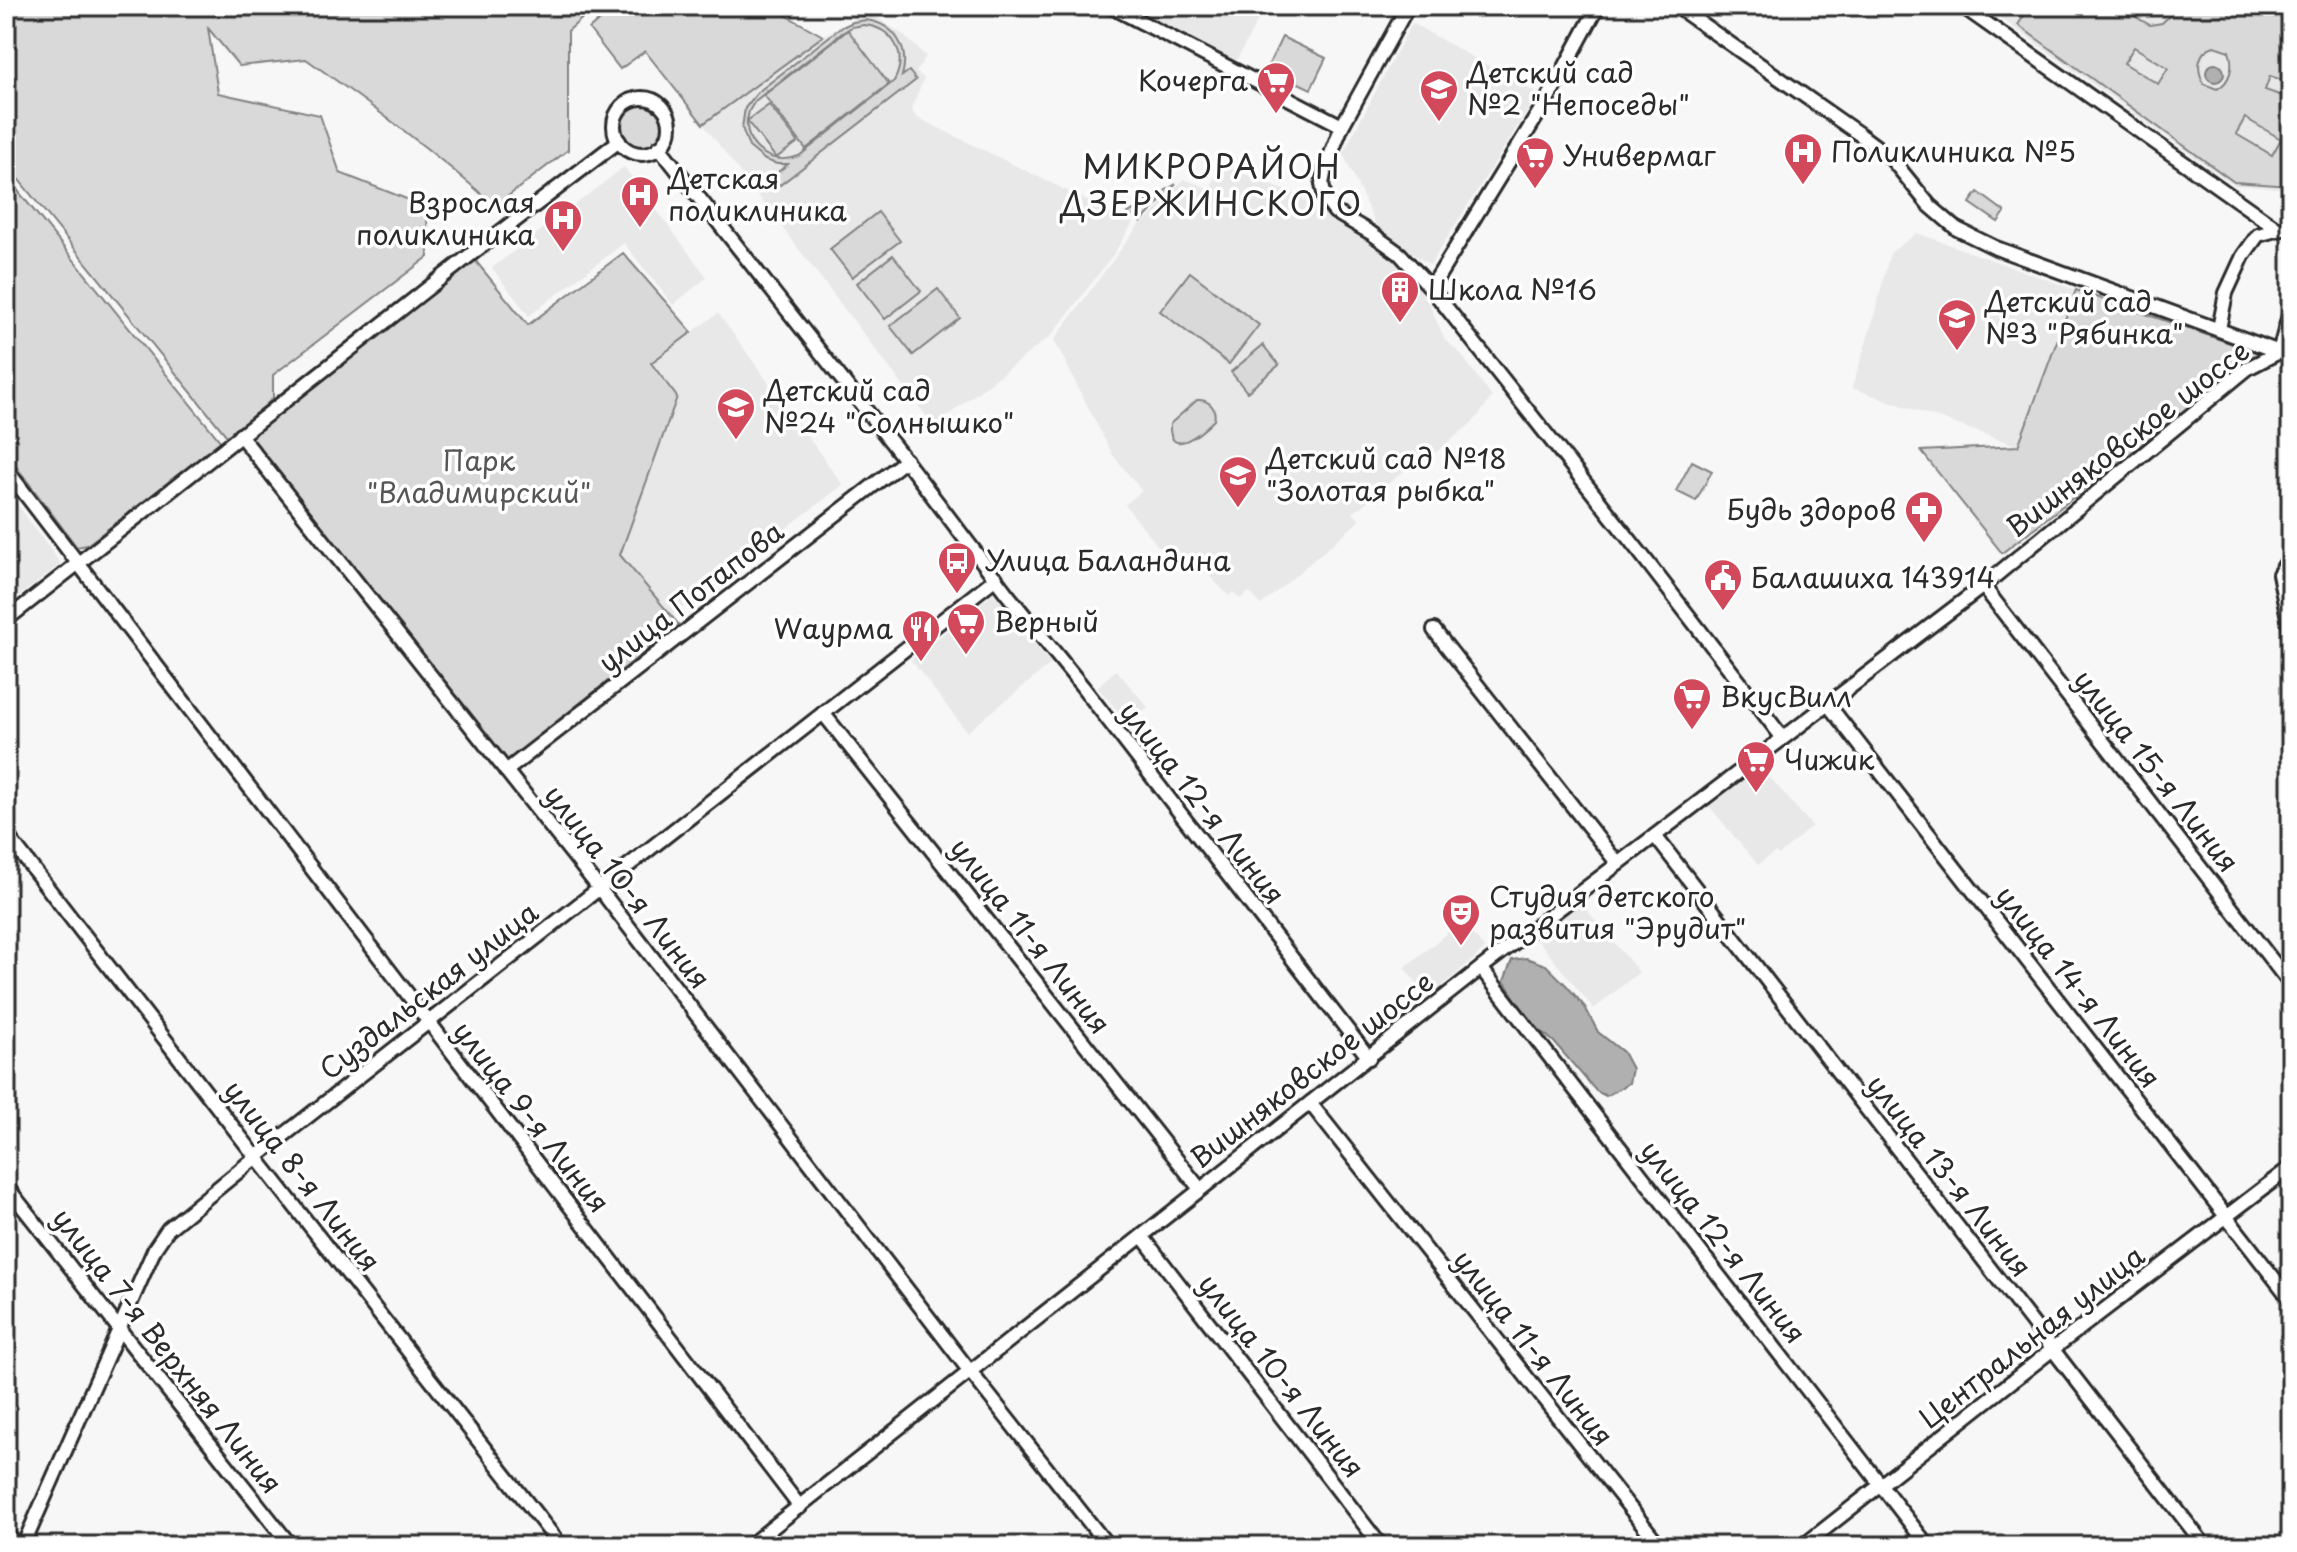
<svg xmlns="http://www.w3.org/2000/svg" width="2297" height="1552" font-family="'Playpen Sans',sans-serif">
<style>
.built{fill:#e8e8e8}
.green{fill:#d9d9d9;stroke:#828282;stroke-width:2;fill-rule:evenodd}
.water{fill:#b0b0b0;stroke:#7b7b7b;stroke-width:2}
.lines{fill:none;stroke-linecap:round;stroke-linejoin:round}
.minor-casing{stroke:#2b2b2b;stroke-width:18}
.minor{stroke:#fff;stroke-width:12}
.labels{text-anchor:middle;stroke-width:7;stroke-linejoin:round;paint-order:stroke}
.poi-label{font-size:28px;fill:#2b2b2b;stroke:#fff;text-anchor:start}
.street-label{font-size:28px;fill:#2b2b2b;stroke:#fff}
.park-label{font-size:28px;fill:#565656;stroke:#fff}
.quarter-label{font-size:32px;letter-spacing:2px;fill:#2b2b2b;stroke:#fff}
</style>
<rect width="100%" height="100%" fill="#f7f7f7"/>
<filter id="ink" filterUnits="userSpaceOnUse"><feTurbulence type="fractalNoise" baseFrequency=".0125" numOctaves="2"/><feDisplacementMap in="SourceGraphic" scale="16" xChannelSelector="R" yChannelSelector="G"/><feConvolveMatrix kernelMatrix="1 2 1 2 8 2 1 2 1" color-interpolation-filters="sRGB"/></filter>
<g filter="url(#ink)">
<g class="built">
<path d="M1120,6h120l20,10 -26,49z"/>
<path d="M1984,6h307v183l-57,-4z"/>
<path d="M864,14l13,4 25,16 24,22 -10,16 8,6 -12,29 1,6 3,4 217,106 -22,35 -60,78 -117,90 -231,-302 120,-88z"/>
<path d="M1412,23l126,71 -108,171 -52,-35 -35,-77z"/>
<path d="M1221,164l73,30 98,60 20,24 18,28 15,34 15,13 32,44 -18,24 -56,46 -8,-1 -57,47 7,7 -99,85 -12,-13 -9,7 -7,-7 -4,4 -39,-40 -15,11 -50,-62 17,-14 -30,-37 -58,-114 84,-114 12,-9 34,-38 26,10z"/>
<path d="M624,167l83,110 -34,28 -49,-62 -95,73 -37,-48z"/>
<path d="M1917,233l159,57 -58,156 -166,-58 22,-71 16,-64z"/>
<path d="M718,313l125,172 -172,131 -51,-61 56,-158 -25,-34z"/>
<path d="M6,489l55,75 -55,42z"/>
<path d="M993,593l58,71 -84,68 -56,-72z"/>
<path d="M1116,670l32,37 -19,17 -32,-37z"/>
<path d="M1761,767l51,59 -33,29 -4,-3 -17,13 -49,-59z"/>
<path d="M1580,902l59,70 -45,37 -59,-72z"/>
<path d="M1462,921l23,28 -56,48 -25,-29z"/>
</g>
<g class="green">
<path d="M6,6h590l-28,25v119l-73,56c-60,-54 -124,-101 -189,-147l-67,7 -31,-38 10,65 102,22 20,58 87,34 1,50 -155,118v23l-43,42 -224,-276z"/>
<path d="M616,6h153l54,30 -120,88 -58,-73 -25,18 -31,-40z"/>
<path d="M2024,6h92l34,19 12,-2 17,-17h112v77l-21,-7 -5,14 26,9v87l-57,-4 -216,-157 10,-16zM2214,46l15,5c5,14 2,31 -12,38l-13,-5c-8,-15 -7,-33 10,-38zM2134,47l34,21 -10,16 -34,-21zM2245,118l36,21 -9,16 -36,-21z"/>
<path d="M866,20c29,4 44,28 36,56l7,-5 7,9 -136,105 -7,-9 15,-12h-11l-12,-4 -16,-13 -7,-19 3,-20 13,-16 82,-64 13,-6zM864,25c30,3 44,30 30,56l-95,75c-26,10 -53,-6 -52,-35l29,37 22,-16 -29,-37 -22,16 2,-10 6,-10 87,-68 10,-6z"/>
<path d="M848,30l41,54 -83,65 -42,-54z"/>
<path d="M1282,37l44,21 -15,31 -44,-21z"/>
<circle cx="642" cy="126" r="20"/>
<path d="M6,176l215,266 -134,103 -10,2 -71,-94z"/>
<path d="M1176,184l-35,38 -14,-8z"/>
<path d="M1978,192l27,20 -7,10 -28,-19z"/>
<path d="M878,212l22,29 -48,36 -22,-28z"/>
<path d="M623,253l69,79 -41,31 26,34 -57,158 59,70 -174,137 -261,-325 230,-178 54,66z"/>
<path d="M893,255l28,36 -36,28 -28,-36z"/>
<path d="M1190,272l69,53 -30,39 -69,-53z"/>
<path d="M938,289l22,29 -47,37 -23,-29z"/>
<path d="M2076,290l183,63 -257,200 -81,-102 97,-5z"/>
<path d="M1263,345l16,20 -32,27 -16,-20z"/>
<path d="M1197,400c12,-1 20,8 17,20 -11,11 -46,42 -44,4z"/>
<path d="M1692,461l20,10 -16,30 -20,-10z"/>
</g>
<g class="water">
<circle cx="2215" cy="73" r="9"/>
<path d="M1526,958l20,7 21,21 18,21 13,25 25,20 9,17 -3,14 -23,13 -10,-5 -42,-49 -24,-20 -26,-41 8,-21z"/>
</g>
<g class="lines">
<defs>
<g id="minor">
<path d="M1110,6l232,120"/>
<path d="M1408,6l-66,120 -17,43 -3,15 3,15 10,13 36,21 29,21 31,34 210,266 141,183"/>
<path d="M1676,6l183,128 31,23 39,48 28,24 39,19 283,104 12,-44"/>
<path d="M1962,6l317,224"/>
<circle cx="642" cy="126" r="28"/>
<path d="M659,147l240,305 108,142 75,92 287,372"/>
<path d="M1431,288l120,-195 47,-87"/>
<path d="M2219,329l7,-36 17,-37 15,-21 33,-9"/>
<path d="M240,435l359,453 366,477 143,181"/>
<path d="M6,469l794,1038"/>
<path d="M2291,556l-12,18 12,59"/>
<path d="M1983,586l308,399"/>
<path d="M6,620l468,-368 145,-111"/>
<path d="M1434,630l184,234"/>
<path d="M1827,703l464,597"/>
<path d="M823,713l377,476"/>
<path d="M506,771l400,-311"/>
<path d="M6,834l250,323 305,389"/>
<path d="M1655,836l550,710"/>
<path d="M1481,968l447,578"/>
<path d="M1310,1103l350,443"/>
<path d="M6,1186l285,360"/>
<path d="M1142,1236l239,310"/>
<path d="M6,1533l11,13"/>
<path d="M23,1546l132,-298 13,-19 88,-72 740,-579"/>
<path d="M749,1546l732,-578 502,-382 265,-218 31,-16 12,4"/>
<path d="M1803,1546l250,-197 238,-182"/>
</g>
</defs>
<use href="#minor" class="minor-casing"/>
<use href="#minor" class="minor"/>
</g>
</g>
<defs>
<symbol id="supermarket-pin" viewBox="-11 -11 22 30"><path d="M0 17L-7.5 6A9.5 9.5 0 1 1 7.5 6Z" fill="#d1495b" stroke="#fff"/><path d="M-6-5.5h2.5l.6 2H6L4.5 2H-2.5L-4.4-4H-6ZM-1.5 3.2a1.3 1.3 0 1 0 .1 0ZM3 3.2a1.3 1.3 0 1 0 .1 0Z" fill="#fff"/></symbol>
<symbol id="school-pin" viewBox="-11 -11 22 30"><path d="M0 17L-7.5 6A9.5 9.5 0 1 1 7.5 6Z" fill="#d1495b" stroke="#fff"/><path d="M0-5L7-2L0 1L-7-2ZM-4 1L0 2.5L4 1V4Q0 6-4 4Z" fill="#fff"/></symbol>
<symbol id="hospital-pin" viewBox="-11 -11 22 30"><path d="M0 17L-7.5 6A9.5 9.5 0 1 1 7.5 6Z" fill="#d1495b" stroke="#fff"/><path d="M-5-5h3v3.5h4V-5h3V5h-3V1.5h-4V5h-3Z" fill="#fff"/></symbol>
<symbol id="building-pin" viewBox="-11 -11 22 30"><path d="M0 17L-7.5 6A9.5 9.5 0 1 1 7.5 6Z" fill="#d1495b" stroke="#fff"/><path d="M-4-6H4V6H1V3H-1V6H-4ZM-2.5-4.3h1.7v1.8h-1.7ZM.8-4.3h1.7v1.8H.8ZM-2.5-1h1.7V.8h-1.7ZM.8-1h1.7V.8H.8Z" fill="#fff"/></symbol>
<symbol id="pharmacy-pin" viewBox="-11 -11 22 30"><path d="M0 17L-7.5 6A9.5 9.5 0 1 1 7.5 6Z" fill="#d1495b" stroke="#fff"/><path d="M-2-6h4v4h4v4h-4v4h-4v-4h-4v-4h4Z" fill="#fff"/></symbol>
<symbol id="bus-pin" viewBox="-11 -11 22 30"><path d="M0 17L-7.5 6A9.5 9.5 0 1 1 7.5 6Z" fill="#d1495b" stroke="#fff"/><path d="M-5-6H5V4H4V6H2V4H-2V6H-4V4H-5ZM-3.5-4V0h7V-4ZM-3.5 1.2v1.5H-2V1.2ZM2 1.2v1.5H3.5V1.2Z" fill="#fff"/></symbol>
<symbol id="civic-pin" viewBox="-11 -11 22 30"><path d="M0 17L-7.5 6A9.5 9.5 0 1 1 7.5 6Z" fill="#d1495b" stroke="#fff"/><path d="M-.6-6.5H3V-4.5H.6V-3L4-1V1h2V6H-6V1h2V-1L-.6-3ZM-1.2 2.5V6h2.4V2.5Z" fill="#fff"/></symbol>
<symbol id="restaurant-pin" viewBox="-11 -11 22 30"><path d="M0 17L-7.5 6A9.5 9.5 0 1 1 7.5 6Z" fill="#d1495b" stroke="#fff"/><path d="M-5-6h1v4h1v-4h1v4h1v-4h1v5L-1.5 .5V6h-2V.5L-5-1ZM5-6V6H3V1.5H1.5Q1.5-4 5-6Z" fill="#fff"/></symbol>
<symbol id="theatre-pin" viewBox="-11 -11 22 30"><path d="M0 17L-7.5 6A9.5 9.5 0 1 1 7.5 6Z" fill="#d1495b" stroke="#fff"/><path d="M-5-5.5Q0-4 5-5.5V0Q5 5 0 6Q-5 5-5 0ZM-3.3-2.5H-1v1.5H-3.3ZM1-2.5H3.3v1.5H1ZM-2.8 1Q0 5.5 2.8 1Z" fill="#fff"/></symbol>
</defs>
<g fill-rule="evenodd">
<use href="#supermarket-pin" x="1254" y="59" width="44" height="60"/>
<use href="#school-pin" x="1417" y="67" width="44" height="60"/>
<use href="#hospital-pin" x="1781" y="130" width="44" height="60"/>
<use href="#supermarket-pin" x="1513" y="134" width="44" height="60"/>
<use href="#hospital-pin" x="618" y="173" width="44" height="60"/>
<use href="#hospital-pin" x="541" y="197" width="44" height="60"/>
<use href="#building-pin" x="1378" y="268" width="44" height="60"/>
<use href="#school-pin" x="1935" y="296" width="44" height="60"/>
<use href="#school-pin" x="714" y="385" width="44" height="60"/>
<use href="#school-pin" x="1216" y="453" width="44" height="60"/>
<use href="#pharmacy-pin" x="1902" y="488" width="44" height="60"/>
<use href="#bus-pin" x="935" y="539" width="44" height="60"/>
<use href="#civic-pin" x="1701" y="556" width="44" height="60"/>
<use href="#supermarket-pin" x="944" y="600" width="44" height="60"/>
<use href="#restaurant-pin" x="899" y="607" width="44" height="60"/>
<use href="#supermarket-pin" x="1670" y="675" width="44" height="60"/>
<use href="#supermarket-pin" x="1734" y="738" width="44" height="60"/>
<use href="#theatre-pin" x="1439" y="891" width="44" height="60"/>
</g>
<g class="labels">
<g class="poi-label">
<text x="1467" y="83">Детский сад<tspan x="1467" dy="32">№2 "Непоседы"</tspan></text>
<text x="1248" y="91" text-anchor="end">Кочерга</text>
<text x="1831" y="162">Поликлиника №5</text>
<text x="1563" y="166">Универмаг</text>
<text x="668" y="189">Детская<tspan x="668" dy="32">поликлиника</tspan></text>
<text x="535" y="213" text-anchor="end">Взрослая<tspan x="535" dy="32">поликлиника</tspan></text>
<text x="1428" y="300">Школа №16</text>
<text x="1985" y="312">Детский сад<tspan x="1985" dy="32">№3 "Рябинка"</tspan></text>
<text x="764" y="401">Детский сад<tspan x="764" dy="32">№24 "Солнышко"</tspan></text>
<text x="1266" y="469">Детский сад №18<tspan x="1266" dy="32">"Золотая рыбка"</tspan></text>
<text x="1896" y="520" text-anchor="end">Будь здоров</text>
<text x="985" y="571">Улица Баландина</text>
<text x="1751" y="588">Балашиха 143914</text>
<text x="994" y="632">Верный</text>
<text x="893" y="639" text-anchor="end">Wаурма</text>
<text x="1720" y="707">ВкусВилл</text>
<text x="1784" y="770">Чижик</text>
<text x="1489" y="907">Студия детского<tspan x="1489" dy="32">развития "Эрудит"</tspan></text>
</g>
<g class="street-label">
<text transform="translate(2128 439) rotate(-38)" y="10">Вишняковское шоссе</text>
<text transform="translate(691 597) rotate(-38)" y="10">улица Потапова</text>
<text transform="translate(2156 771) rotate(52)" y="10">улица 15-я Линия</text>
<text transform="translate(1202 803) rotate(52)" y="10">улица 12-я Линия</text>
<text transform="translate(627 887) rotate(52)" y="10">улица 10-я Линия</text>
<text transform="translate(1030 936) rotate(52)" y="10">улица 11-я Линия</text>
<text transform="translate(2078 987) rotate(52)" y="10">улица 14-я Линия</text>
<text transform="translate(429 991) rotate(-38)" y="10">Суздальская улица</text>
<text transform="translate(1312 1070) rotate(-38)" y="10">Вишняковское шоссе</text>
<text transform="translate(531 1117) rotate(52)" y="10">улица 9-я Линия</text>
<text transform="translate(302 1176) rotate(52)" y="10">улица 8-я Линия</text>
<text transform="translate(1949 1176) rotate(52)" y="10">улица 13-я Линия</text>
<text transform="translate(1723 1242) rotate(52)" y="10">улица 12-я Линия</text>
<text transform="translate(2032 1337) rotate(-38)" y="10">Центральная улица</text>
<text transform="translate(1533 1348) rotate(52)" y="10">улица 11-я Линия</text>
<text transform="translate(167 1351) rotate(52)" y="10">улица 7-я Верхняя Линия</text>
<text transform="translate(1281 1376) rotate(52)" y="10">улица 10-я Линия</text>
</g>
<g class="park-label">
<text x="479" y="471">Парк<tspan x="479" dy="32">"Владимирский"</tspan></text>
</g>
<g class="quarter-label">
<text x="1212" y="179">МИКРОРАЙОН<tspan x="1212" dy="37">ДЗЕРЖИНСКОГО</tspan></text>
</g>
</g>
<rect width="2297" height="1552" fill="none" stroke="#fff" stroke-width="32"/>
<rect x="16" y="16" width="2265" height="1520" fill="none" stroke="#2b2b2b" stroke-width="3" filter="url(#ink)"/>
</svg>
